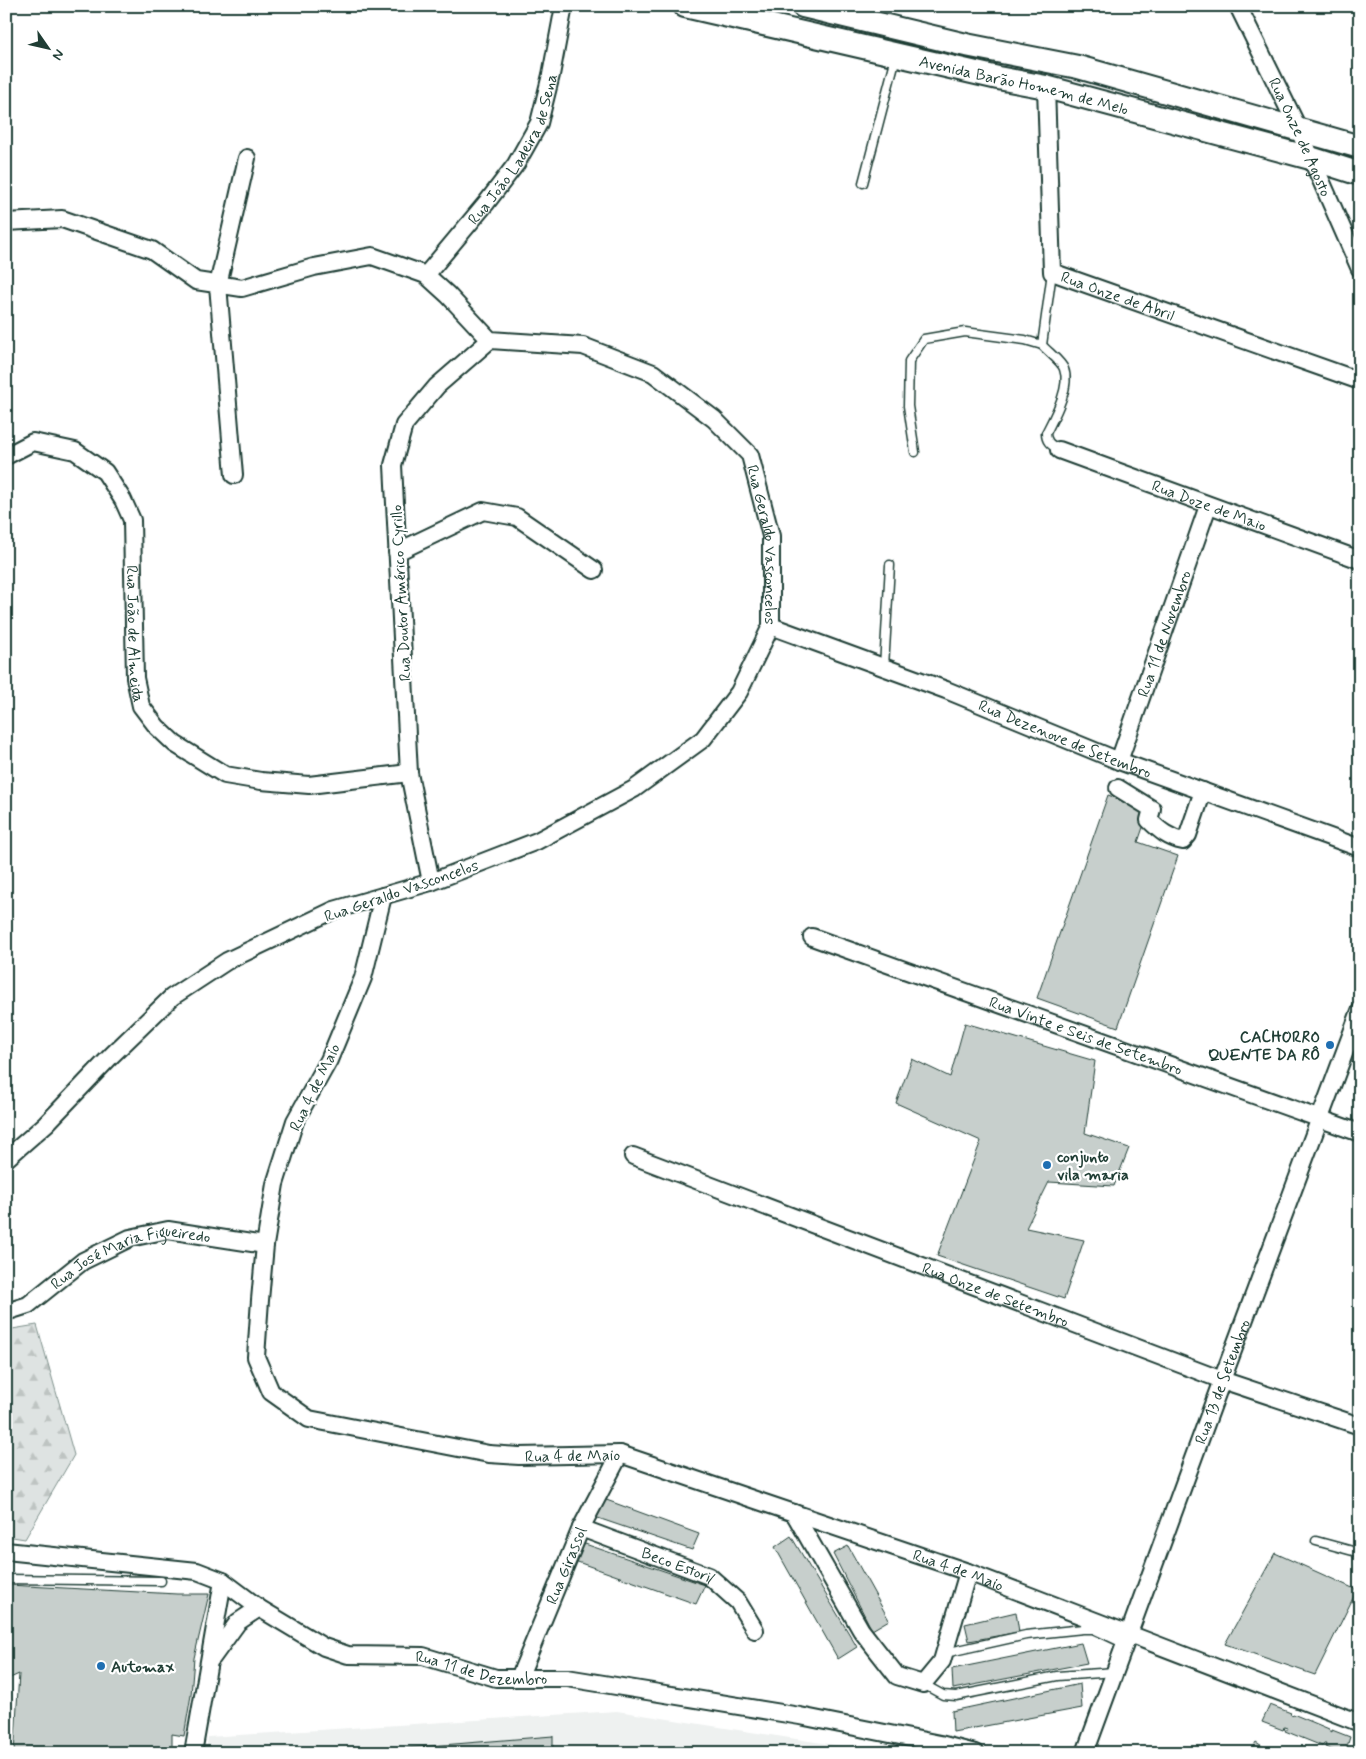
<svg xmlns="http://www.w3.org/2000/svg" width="1366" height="1759" font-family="Mynerve,sans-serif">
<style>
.built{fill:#eef1f0}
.forest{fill:url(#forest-firs);stroke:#7e908b}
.building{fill:#c7cfcc;stroke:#1f3d34}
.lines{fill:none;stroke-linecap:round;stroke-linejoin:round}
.service-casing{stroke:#1f3d34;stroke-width:11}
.minor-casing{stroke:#1f3d34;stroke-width:20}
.secondary-casing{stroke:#1f3d34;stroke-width:26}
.service{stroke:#fff;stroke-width:8}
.minor{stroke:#fff;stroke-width:16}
.secondary{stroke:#fff;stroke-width:22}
.poi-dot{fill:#1f6fb2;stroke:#fff;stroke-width:2}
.labels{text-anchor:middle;stroke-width:4.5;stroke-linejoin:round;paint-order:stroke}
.street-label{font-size:16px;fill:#1f3d34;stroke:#fff}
.poi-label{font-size:16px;font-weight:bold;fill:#1f3d34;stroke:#fff;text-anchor:start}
</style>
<defs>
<pattern id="forest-firs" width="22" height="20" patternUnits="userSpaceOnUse" patternTransform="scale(1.25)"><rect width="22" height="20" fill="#dee3e2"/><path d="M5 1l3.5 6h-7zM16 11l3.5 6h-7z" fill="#bec4c2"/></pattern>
</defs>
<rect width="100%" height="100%" fill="#fff"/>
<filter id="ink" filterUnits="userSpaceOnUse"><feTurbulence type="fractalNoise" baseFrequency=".02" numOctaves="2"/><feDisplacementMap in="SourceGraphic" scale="10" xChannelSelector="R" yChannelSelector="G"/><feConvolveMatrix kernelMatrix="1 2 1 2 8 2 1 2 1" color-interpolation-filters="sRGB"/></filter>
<g filter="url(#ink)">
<path class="built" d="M617,1711l269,42h-680l2,-16z"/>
<path class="forest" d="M37,1325l37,130 -49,84 -19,-3v-206z"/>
<g class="building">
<path d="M1108,795l41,15 -11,32 40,14 -60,171 -81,-29z"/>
<path d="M965,1023l130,38 -10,72 44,15 -15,38 -65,-4 -23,46 58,12 -20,59 -127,-43 44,-115 -85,-38 16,-44 38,18z"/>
<path d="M1328,1042l5,1 -2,5 -4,-1z"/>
<path d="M1352,1047l8,3v16l-15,-7z"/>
<path d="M601,1498l98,36 -7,16 -100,-34z"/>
<path d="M791,1536l66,111 -19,12 -63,-112z"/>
<path d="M585,1544l120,41 -9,19 -124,-44z"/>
<path d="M848,1546l41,74 -17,10 -39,-76z"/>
<path d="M1275,1553l82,37 -42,85 -90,-31z"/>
<path d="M8,1585l169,9h32l-15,64 -3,37 -7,41 -12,-2v19h-158l5,-79 -11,5z"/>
<path d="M1016,1612l3,20 -50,9 -4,-17z"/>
<path d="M1081,1643l6,20 -134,26 -1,-20z"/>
<path d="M1080,1684l2,24 -129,24 -1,-21z"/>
<path d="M1270,1705l21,8 -1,1 2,1 1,-1 36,15v1l3,2v-2l18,7 -5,16h-5l-15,-6 1,-3h-2l-2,2 -37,-15 2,-3 -3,-1 -1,3 -21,-8z"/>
<path d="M553,1736v17h-209z"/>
<path d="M1256,1742l17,11h-24z"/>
</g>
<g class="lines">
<defs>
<g id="service">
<path d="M863,183l33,-126"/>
<path d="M1042,345c5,6 20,17 22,24 7,18 -10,48 -18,64 0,10 6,12 13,17"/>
<path d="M915,452l-7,-46 1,-45 15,-22 41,-7 60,8 17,5 10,-73"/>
<path d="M884,667l6,-102"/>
<path d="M1316,1541l44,12"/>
<path d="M6,1579l155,2"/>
<path d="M945,1653l81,-18 57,-6h10l32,15"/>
<path d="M923,1684l20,11 13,1 101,-20 58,-4"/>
</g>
<g id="minor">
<path id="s1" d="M1238,6l60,122 62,141"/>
<path id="s2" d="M1046,87l6,185 308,109"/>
<path id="s3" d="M6,222l56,-3 90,31 44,31 46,7 72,-21 58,-11 54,19 22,20 42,45 93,6 70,27 61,46 36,36 21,81v90l-32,66 -36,47 -69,50 -97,52 -106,41 -97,28 -107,51 -55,36 -60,58 -66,69 -40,35"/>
<path id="s4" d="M426,275l61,-73 29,-38 23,-41 12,-48 13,-69"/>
<path id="s5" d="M1059,450l301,110"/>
<path id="s6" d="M6,456l27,-14 42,9 30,21 18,28 9,20 3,158 6,28 16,21 18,17 50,31 36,6 48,4 100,-12"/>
<path d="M234,475l-16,-190 29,-127"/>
<path d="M397,552l86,-41 34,6 77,53"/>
<path id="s7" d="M771,626l175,64 173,71 241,87"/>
<path id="s8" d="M1119,761l89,-255"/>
<path d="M1118,788l34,21 -3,11c11,11 20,18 34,21l5,-6 15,-44"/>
<path d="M431,882l-22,-109 -16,-308 11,-40 33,-39 53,-46"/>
<path id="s9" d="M383,896l-20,82 -34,82 -34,61 -20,63 -10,61 -5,55 -4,57 15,35 38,27 180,35 30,2 101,-2 348,118 392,151"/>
<path id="s10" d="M812,937l548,196"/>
<path id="s11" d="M633,1156l589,224 138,46"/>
<path id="s12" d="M6,1312l22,-7 55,-44 47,-23 38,-8 97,15"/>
<path d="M794,1513l67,117 36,46 26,8 19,-23 26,-89"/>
<path id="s13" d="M581,1528l128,48 29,26 17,28"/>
<path id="s14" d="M6,1551l191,20 26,10 36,27 65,39 24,8 75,1 73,22h71l233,38 140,28 35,9"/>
<path d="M212,1658l26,-36 21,-14"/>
<path id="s15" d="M519,1678l62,-150 39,-74"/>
<path d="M193,1753l30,-172"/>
<path id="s16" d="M1085,1753l137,-373 138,-369"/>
</g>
<g id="secondary">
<path id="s17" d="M685,6l313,72 48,9 264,71 50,16"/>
<path d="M803,6l163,39 112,22 282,80"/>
</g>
</defs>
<use href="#service" class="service-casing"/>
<use href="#minor" class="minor-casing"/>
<use href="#secondary" class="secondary-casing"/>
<use href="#service" class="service"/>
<use href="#minor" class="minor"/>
<use href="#secondary" class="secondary"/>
</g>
</g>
<g class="poi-dot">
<circle cx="1330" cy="1045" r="5"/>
<circle cx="1047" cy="1165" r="5"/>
<circle cx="101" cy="1666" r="5"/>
</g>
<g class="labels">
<g class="street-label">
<text dy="6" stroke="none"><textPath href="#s17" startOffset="348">Avenida Barão Homem de Melo</textPath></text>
<text dy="6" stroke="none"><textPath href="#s1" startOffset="145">Rua Onze de Agosto</textPath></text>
<text dy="6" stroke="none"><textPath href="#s4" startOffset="155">Rua João Ladeira de Sena</textPath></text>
<text dy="6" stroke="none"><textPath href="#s2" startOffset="255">Rua Onze de Abril</textPath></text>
<text dy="6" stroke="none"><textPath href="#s5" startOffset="160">Rua Doze de Maio</textPath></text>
<text dy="6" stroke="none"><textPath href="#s3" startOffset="921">Rua Geraldo Vasconcelos</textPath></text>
<text transform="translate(400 593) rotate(-93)" y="6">Rua Doutor Américo Cyrillo</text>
<text dy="6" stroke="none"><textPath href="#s6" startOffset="279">Rua João de Almeida</textPath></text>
<text dy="6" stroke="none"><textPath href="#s8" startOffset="135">Rua 11 de Novembro</textPath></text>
<text dy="6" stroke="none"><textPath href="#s7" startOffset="315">Rua Dezenove de Setembro</textPath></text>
<text transform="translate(401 890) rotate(-19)" y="6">Rua Geraldo Vasconcelos</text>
<text dy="6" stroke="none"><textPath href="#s10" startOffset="291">Rua Vinte e Seis de Setembro</textPath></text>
<text transform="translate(314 1087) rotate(-64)" y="6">Rua 4 de Maio</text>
<text dy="6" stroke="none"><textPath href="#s12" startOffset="141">Rua José Maria Figueiredo</textPath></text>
<text dy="6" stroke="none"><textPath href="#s11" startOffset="388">Rua Onze de Setembro</textPath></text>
<text dy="6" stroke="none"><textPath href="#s16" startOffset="396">Rua 13 de Setembro</textPath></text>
<text dy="6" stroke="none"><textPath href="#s9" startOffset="835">Rua 4 de Maio</textPath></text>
<text dy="6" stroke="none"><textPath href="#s15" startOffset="122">Rua Girassol</textPath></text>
<text dy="6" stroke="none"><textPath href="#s13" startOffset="104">Beco Estoril</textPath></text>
<text dy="6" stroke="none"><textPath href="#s9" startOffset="1240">Rua 4 de Maio</textPath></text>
<text dy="6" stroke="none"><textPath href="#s14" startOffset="501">Rua 11 de Dezembro</textPath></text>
</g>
<g class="poi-label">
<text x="1320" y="1042" text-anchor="end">CACHORRO<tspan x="1320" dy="18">QUENTE DA RÔ</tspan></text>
<text x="1057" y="1162">conjunto<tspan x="1057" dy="18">vila maria</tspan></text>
<text x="111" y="1672">Automax</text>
</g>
</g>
<rect width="1366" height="1759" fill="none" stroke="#fff" stroke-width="25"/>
<rect x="12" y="12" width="1341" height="1734" fill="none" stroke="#1f3d34" stroke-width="2" filter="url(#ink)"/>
<g transform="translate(48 48) rotate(124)" stroke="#ffffff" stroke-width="4" paint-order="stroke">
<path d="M0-4L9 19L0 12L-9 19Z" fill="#1f3d34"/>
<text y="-8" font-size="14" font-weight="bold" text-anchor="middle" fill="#1f3d34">N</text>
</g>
</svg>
